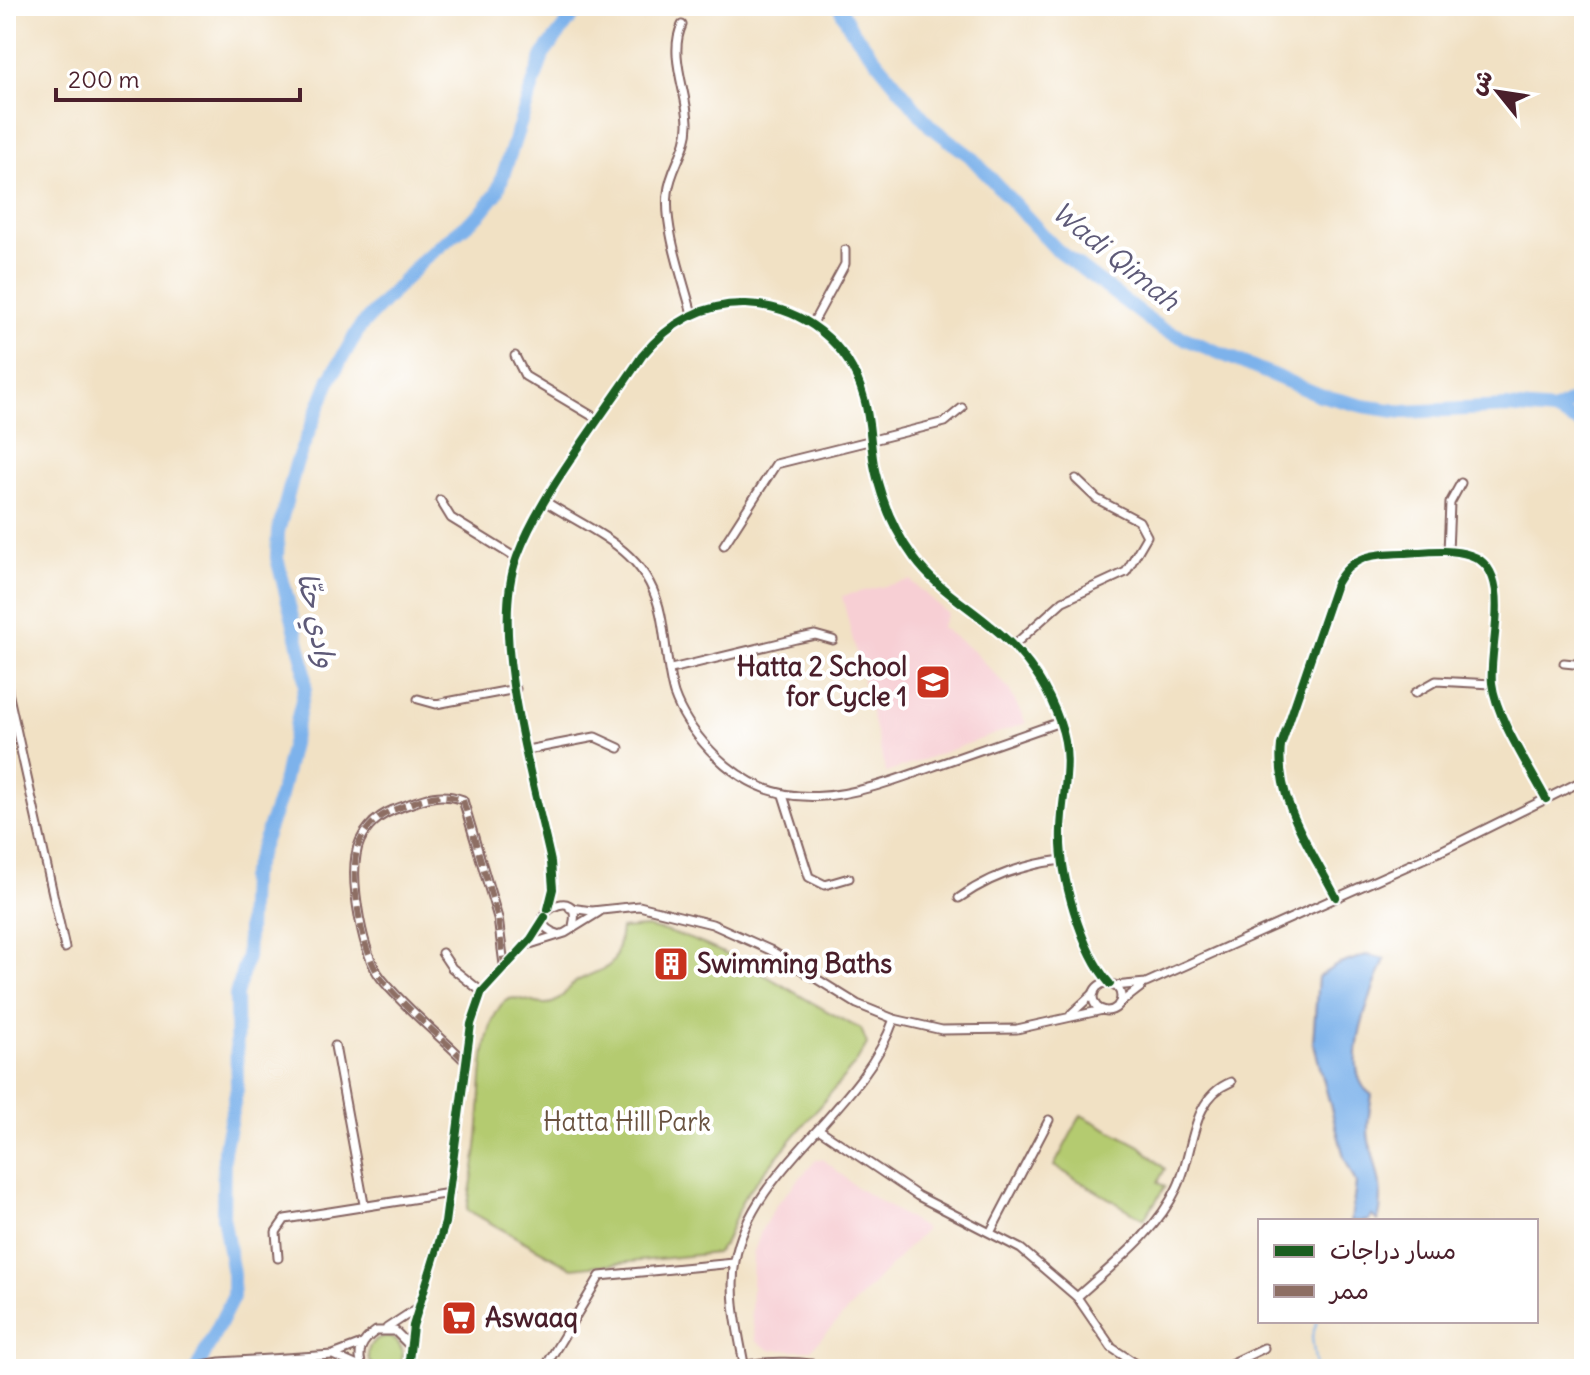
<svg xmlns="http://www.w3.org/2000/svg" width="1590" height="1375" font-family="Delius,'Playpen Sans Arabic',sans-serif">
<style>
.built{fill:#f7cfd4}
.green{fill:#b4cb70;stroke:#7f754e;stroke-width:2}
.water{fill:#7db2eb;stroke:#64688b;stroke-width:2}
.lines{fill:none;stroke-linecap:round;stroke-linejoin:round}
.stream{stroke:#7db2eb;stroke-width:2}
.river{stroke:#7db2eb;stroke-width:14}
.street-casing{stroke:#846361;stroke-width:11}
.street{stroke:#fff;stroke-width:7}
.quiet{stroke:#8d6e63;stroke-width:6;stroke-dasharray:12 6;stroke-linecap:butt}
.cycleway-casing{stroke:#fff;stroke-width:13}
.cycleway{stroke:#1b5e20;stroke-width:8}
.labels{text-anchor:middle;stroke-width:8;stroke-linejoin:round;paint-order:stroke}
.poi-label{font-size:26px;font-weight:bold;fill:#4a1f2b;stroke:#fff;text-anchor:start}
.park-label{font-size:26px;fill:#6a5340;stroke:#fff}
.water-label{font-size:28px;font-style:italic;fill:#5e5a78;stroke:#fff}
</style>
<rect width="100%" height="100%" fill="#fff"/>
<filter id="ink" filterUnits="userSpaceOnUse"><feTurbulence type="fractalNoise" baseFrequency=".0125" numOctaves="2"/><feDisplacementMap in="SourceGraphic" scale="16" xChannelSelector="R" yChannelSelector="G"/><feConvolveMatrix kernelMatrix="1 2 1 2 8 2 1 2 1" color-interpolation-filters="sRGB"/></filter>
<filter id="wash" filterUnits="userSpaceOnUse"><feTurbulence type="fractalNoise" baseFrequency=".006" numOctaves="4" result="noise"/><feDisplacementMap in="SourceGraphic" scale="32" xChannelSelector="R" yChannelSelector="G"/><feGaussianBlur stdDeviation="1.8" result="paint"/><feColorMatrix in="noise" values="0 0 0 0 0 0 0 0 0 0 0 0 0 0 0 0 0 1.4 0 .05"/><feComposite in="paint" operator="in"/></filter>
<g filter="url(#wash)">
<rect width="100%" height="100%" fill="#f1e1c4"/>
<g class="built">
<path d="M910,580l38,34 -7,13 32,24 36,38 17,34 -140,50 -44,-177z"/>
<path d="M823,1159l33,28 70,42 -116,121h-40l-14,-9 -5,-28 2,-58 8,-24 15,-26 40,-45z"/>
</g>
<g class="green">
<path d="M646,927c82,15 142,67 215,102l6,15 -11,19 -98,116 -15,20 -19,46 -8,8 -144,15 -105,-58c4,-24 9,-49 11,-73 4,-35 1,-103 23,-132 12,-15 29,0 45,-1 18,-1 20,-18 33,-24 34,-17 36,-8 42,-51z"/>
<path d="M1081,1115l59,31 25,23 -7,13 7,5 -21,32 -90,-53z"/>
<circle cx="385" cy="1354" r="17"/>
</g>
<path class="water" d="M1366,955l19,4c-12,31 -49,113 -13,136 -2,14 -6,31 -3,45 7,27 17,53 9,81l-6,-5 -4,5h-17l5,-38 -12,-26 -31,-116 5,-64 19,-12z"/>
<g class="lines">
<path class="stream" d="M1316,1369l-4,-32 5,-16"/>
<g class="river">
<path d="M839,6l12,23 79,97 40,30 86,93 104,79 160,67 43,11 40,6 104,-5 47,4 30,-16"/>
<path d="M1554,411l30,14"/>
<path d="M197,1369l36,-72v-23l-10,-58 1,-65 13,-62 -1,-94 11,-38 3,-78 30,-83 25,-109 -1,-23 -27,-106 1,-26 18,-68 34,-85 30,-52 64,-68 57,-46 16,-20 46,-138 37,-49"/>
</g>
</g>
</g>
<g filter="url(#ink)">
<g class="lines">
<defs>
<g id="street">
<path d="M682,25c-14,29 5,67 6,97 1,27 -18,46 -20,71 -4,35 15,86 24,121"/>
<path d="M813,323l32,-59v-14"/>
<path d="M515,356l10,20 74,44"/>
<path d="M440,500l11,18 65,40"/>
<path d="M546,502c52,33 102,48 115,114 5,25 6,54 13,78 7,20 22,41 36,56 70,75 147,44 230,14 40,-14 80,-28 120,-42"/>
<path d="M724,545l52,-81 169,-42 17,-14"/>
<path d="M1448,552l2,-49 11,-20"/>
<path d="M1014,645l49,-44 63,-29 21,-36 -8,-15 -42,-22 -21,-20"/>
<path d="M1564,663l20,2"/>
<path d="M6,665l2,27 57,256"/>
<path d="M671,669l125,-30 19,-4 18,5"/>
<path d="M1415,693l21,-12 56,3"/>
<path d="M418,699l18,5 80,-15"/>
<path d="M527,750l68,-13 24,11"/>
<path d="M783,795l26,82 16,8 24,-7"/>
<path d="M1336,897c-25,-48 -61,-96 -55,-152l55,-161c16,-29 37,-30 67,-31 21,-1 47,-5 67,2 46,15 18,92 22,128 4,35 38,85 54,116"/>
<path d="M959,898c30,-21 67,-34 103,-38"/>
<path d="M570,908l22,3 47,-5 73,18 58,26 87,54 37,15 48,11 75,-1 86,-19"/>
<path d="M548,909l5,-20 -2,-27c-17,-80 -63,-228 -34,-305 23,-63 87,-143 125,-201 27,-33 60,-53 104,-52 57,2 103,39 118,94 7,24 6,49 11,72 7,32 20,62 39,88 20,28 51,46 77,68 32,25 56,59 69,97 14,38 2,69 1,107 -2,44 20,121 49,154"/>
<path d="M558,934c-45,-14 27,-55 15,-8"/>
<path d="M527,945l38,-12 34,-21"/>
<path d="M442,953l10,15 30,24"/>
<circle cx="1107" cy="997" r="14"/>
<path d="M1114,986l32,-3 297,-133 141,-70"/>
<path d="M1119,1004l22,-17"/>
<path d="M1071,1014l23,-21"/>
<path d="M335,1046l29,158"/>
<path d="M464,1060c-27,-27 -59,-52 -83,-82 -19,-24 -30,-93 -25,-123 3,-21 19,-38 37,-45 26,-9 43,-20 70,-10l35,118 6,47"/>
<path d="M820,1130l98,66 103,53 56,48 35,51 32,21"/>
<path d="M991,1231l58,-111"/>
<path d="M278,1258l-2,-26 9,-13 165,-26"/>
<path d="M1077,1297c35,-32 79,-64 100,-109 18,-36 12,-89 54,-106"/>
<path d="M387,1328l29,-19"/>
<path d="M335,1356l25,11"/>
<path d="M744,1364c-6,-32 -15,-70 -9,-103 15,-92 128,-151 159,-242"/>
<path d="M179,1369l41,-7 113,-7 29,-11"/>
<path d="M363,1369c-7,-16 -2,-28 13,-38h19l15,15"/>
<path d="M408,1369l5,-43 32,-103 26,-199 11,-32 49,-53 14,-22"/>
<path d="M544,1369l56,-93 134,-13"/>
<path d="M729,1369c33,-10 78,-8 111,0"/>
<path d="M1220,1369l44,-21"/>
</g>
</defs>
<use href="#street" class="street-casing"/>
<use href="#street" class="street"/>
<path class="quiet" d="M464,1060c-27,-27 -59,-52 -83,-82 -19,-24 -30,-93 -25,-123 3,-21 19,-38 37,-45 26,-9 43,-20 70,-10l35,118 6,47"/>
<defs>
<g id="cycleway">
<path d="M1336,897c-25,-48 -61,-96 -55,-152l55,-161c16,-29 37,-30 67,-31 21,-1 47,-5 67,2 46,15 18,92 22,128 4,35 38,85 54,116"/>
<path d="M548,909l5,-20 -2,-27c-17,-80 -63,-228 -34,-305 23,-63 87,-143 125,-201 27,-33 60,-53 104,-52 57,2 103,39 118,94 7,24 6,49 11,72 7,32 20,62 39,88 20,28 51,46 77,68 32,25 56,59 69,97 14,38 2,69 1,107 -2,44 20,121 49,154"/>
<path d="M408,1369l5,-43 32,-103 26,-199 11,-32 49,-53 14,-22"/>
</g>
</defs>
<use href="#cycleway" class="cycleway-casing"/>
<use href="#cycleway" class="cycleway"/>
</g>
</g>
<defs>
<symbol id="school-square" viewBox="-11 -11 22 22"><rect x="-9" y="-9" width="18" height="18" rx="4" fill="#c8321e" stroke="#fff"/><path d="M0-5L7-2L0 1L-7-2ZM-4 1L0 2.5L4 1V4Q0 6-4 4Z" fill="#fff"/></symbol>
<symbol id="building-square" viewBox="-11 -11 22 22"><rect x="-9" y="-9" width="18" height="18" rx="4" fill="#c8321e" stroke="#fff"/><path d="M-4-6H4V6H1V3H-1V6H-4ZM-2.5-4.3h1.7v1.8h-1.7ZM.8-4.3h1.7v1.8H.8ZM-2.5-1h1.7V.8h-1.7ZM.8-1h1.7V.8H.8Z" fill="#fff"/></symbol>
<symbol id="supermarket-square" viewBox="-11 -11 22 22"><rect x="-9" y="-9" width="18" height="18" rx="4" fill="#c8321e" stroke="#fff"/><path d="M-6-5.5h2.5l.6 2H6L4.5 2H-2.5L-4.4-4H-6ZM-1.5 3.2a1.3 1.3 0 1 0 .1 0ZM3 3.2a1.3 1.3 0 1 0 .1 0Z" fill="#fff"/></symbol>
</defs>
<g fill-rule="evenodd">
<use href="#school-square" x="913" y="662" width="40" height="40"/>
<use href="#building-square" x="651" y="944" width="40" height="40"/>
<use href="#supermarket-square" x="439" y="1298" width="40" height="40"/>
</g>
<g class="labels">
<g class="poi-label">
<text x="907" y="676" text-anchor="end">Hatta 2 School<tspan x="907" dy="30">for Cycle 1</tspan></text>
<text x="697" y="973">Swimming Baths</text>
<text x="485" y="1327">Aswaaq</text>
</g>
<g class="park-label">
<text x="627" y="1131">Hatta Hill Park</text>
</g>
<g class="water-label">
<text transform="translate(1116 256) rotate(39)" y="10">Wadi Qimah</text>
<text transform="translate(317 620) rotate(78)" y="10">وادي حتّا</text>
</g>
</g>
<rect width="1590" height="1375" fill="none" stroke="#fff" stroke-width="32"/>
<rect x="1258" y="1219" width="280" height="104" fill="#ffffff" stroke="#b7a5aa" stroke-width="2"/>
<rect x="1274" y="1245" width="40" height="12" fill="#1b5e20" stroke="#b7a5aa" stroke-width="2"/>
<text x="1330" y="1259" font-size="24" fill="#4a1f2b">مسار دراجات</text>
<rect x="1274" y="1285" width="40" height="12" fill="#8d6e63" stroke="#b7a5aa" stroke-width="2"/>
<text x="1330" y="1299" font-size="24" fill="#4a1f2b">ممر</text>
<g transform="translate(1498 92) rotate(300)" stroke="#ffffff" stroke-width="6" paint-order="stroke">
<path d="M0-6L14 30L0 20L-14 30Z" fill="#4a1f2b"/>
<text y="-12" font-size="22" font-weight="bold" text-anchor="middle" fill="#4a1f2b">ش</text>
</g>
<path d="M56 88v12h244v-12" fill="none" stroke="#4a1f2b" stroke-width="4"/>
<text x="68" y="88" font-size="24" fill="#4a1f2b" stroke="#ffffff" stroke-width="6" paint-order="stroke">200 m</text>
</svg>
